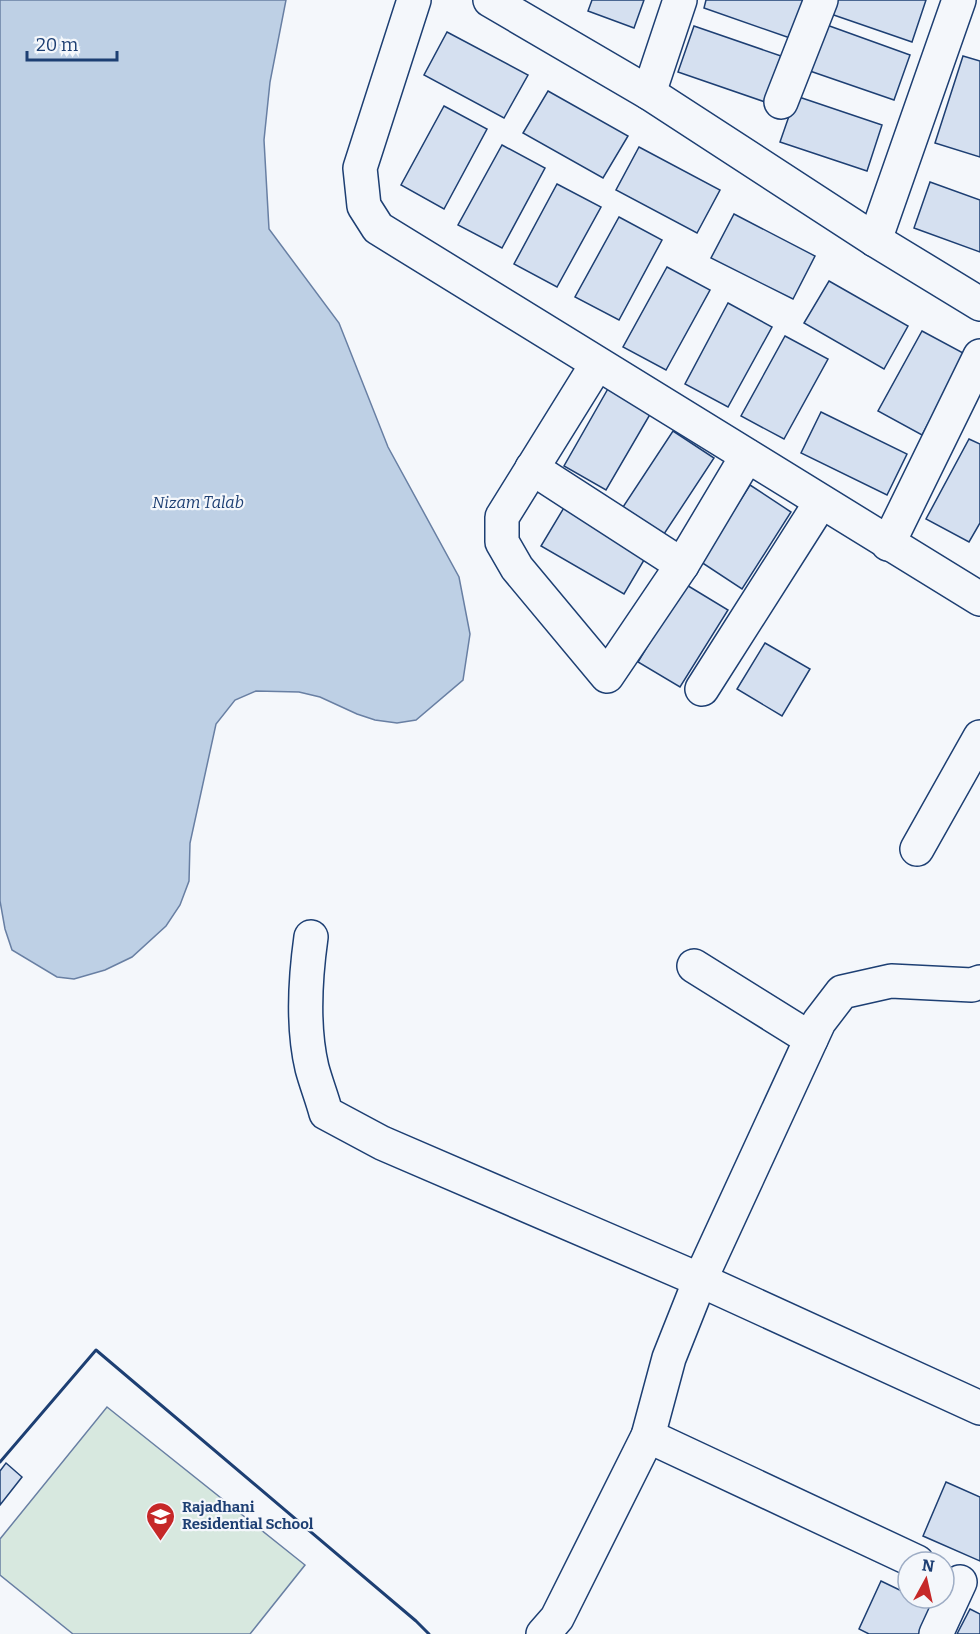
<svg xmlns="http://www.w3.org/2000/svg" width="980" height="1634" font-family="Bitter,serif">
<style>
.green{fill:#d7e8df;stroke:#687fa3;stroke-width:1.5}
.water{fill:#bed0e5;stroke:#687fa3;stroke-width:1.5}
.building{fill:#d5e0f0;stroke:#1d3f73;stroke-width:1.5}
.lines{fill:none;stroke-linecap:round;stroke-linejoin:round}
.minor-casing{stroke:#1d3f73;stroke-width:36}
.minor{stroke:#f4f7fb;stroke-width:33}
.wall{stroke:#1d3f73;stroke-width:3}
.labels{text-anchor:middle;stroke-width:4.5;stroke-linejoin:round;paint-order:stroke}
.poi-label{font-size:15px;font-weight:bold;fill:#1d3f73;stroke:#f4f7fb;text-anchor:start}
.water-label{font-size:16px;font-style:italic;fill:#1d3f73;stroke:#f4f7fb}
</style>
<rect width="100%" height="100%" fill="#f4f7fb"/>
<path class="green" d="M107,1407l198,158 -55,69h-177l-73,-59v-36z"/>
<path class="water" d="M0,0h286l-16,82 -6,58 5,89 70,94 49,124 71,130 11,57 -7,46 -47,40 -19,3 -22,-3 -18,-6 -37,-17 -21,-5 -43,-1 -21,9 -19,24 -26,119 -1,38 -9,24 -14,21 -34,31 -27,13 -31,9 -17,-2 -45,-27 -7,-21 -5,-28z"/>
<g class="building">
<path d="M592,0h52l-10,28 -46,-17z"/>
<path d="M706,0h98l-14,38 -86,-30z"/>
<path d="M829,0h97l-14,42 -87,-30z"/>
<path d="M824,24l86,31 -16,45 -87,-30z"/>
<path d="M694,26l87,30 -16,46 -87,-30z"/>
<path d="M447,32l81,43 -24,43 -80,-43z"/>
<path d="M963,56l17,5v96l-45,-14z"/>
<path d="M548,91l80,45 -25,42 -80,-45z"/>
<path d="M796,96l86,29 -15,46 -87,-29z"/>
<path d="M444,106l43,23 -43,80 -43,-24z"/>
<path d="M502,145l43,23 -43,80 -44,-23z"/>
<path d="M639,147l81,43 -23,43 -81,-43z"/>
<path d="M930,182l50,18v52l-66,-24z"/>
<path d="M557,184l44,23 -44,80 -43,-23z"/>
<path d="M734,214l81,42 -22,43 -82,-41z"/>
<path d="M619,217l43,23 -43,80 -44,-23z"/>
<path d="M667,267l43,23 -44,80 -43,-23z"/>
<path d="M829,281l79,45 -24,43 -80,-46z"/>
<path d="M728,303l44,24 -44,80 -43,-23z"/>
<path d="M922,331l43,23 -43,81 -44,-24z"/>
<path d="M785,336l43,23 -44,80 -43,-23z"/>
<path d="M609,387l43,24 -46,79 -42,-24z"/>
<path d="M821,412l86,42 -20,41 -86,-42z"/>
<path d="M673,431l41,27 -50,76 -41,-27z"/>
<path d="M969,439l11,5v79l-11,19 -43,-23z"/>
<path d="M750,485l41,27 -49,77 -41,-27z"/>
<path d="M565,506l82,49 -23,39 -83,-48z"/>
<path d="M685,584l43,26 -48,77 -42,-25z"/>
<path d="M765,643l45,26 -28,47 -45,-27z"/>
<path d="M6,1463l16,14 -22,28v-34z"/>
<path d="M946,1482l34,15v64l-57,-25z"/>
<path d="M881,1581l27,13v4h9l19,9 -13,27h-54l-10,-5z"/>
<path d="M970,1609l10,5v20h-23z"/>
</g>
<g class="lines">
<defs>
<g id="minor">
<path d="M414,0l-54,168 4,38 14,22 602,371"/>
<path d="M490,0l159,93 226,147 105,64"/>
<path d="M649,93l31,-93"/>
<path d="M781,102l40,-102"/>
<path d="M875,240l84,-240"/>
<path d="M597,364l-95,153v25l15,26 90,108 75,-111 65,-109"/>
<path d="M532,468l150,97"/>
<path d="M888,544l92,-188"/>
<path d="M702,689l119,-187"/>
<path d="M917,849l63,-112"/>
<path d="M311,937c-6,43 -9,89 1,131 4,15 10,30 14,45l56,30 318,137 280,128"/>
<path d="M694,966l117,73"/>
<path d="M648,1436l269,126"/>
<path d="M543,1634l14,-16 91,-182 21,-78 31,-78 119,-258 23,-30 49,-11 81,4 8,-3"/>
<path d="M936,1634l24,-52"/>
</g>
</defs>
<use href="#minor" class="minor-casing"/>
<use href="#minor" class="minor"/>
<path class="wall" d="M0,1462l96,-112 320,271 13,13"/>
</g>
<defs>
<symbol id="school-pin" viewBox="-11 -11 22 30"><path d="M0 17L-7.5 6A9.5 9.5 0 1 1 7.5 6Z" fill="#c62828" stroke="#f4f7fb"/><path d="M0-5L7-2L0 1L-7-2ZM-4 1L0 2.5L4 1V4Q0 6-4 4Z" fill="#fff"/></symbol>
</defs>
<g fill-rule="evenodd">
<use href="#school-pin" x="144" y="1500" width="33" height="45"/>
</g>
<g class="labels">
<g class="poi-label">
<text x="182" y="1512">Rajadhani<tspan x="182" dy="17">Residential School</tspan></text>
</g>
<g class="water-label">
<text x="198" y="508">Nizam Talab</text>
</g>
</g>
<g transform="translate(926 1580) rotate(8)"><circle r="28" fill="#f4f7fb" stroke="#9eadc5" stroke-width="1.5"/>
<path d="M0-4.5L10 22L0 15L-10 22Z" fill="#c62828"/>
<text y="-9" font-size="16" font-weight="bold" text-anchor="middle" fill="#1d3f73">N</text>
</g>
<path d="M27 51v9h90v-9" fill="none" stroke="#1d3f73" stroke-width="3"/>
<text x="36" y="51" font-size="18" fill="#1d3f73" stroke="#f4f7fb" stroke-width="4.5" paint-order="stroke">20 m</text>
</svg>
